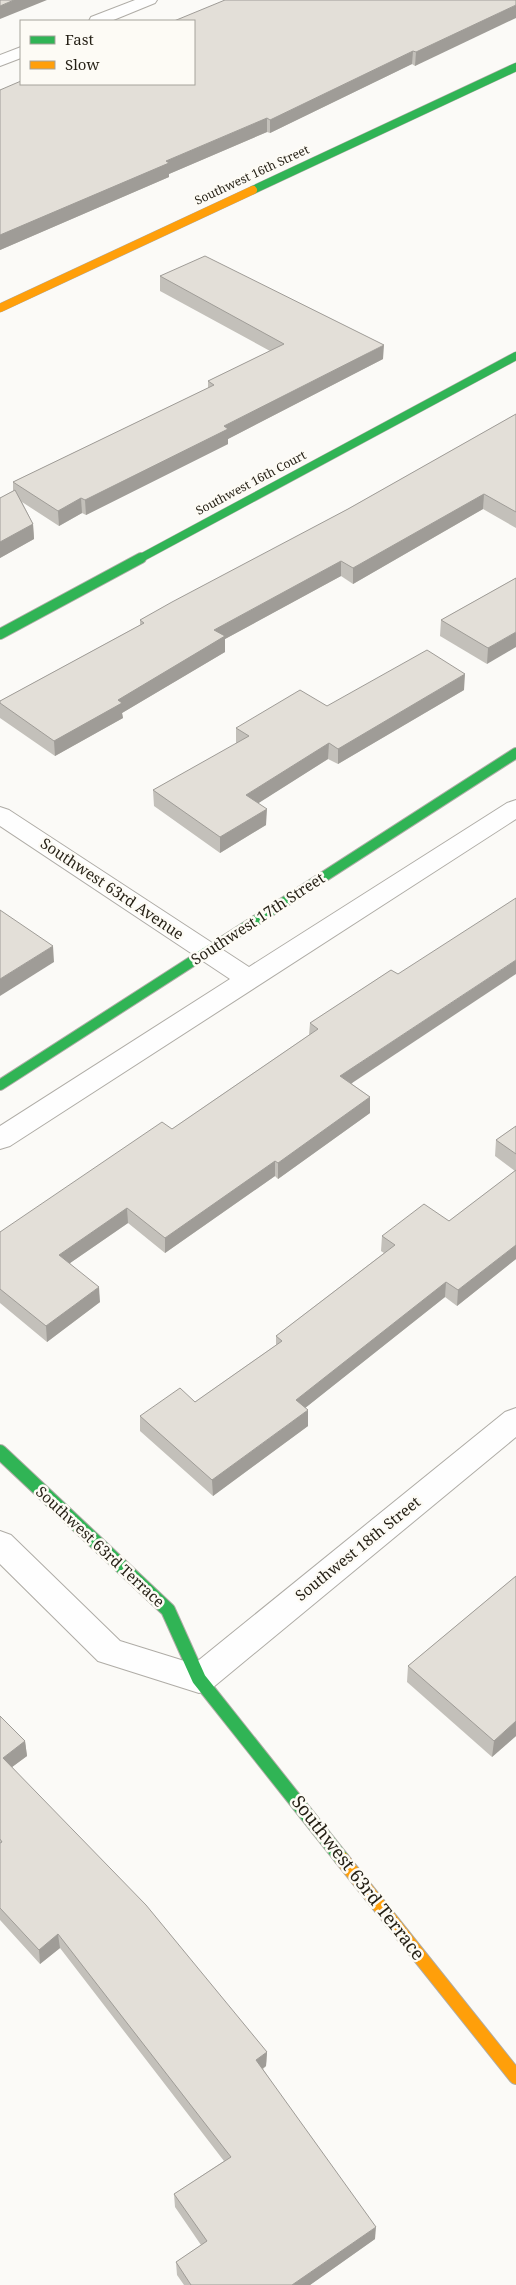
<svg xmlns="http://www.w3.org/2000/svg" width="516" height="2285" font-family="'Noto Serif',serif">
<style>
.lines{fill:none;stroke-linecap:round;stroke-linejoin:round}
.street-casing{stroke:#afaca6;stroke-width:2}
.fast-far2-casing{stroke:#afaca6;stroke-width:9}
.fast-far1-casing{stroke:#afaca6;stroke-width:12}
.fast-casing{stroke:#afaca6;stroke-width:16}
.slow-far1-casing{stroke:#afaca6;stroke-width:9}
.slow-casing{stroke:#afaca6;stroke-width:16}
.street{fill:#fefefe;fill-rule:evenodd}
.fast-far2{stroke:#30b455;stroke-width:8}
.fast-far1{stroke:#30b455;stroke-width:10}
.fast{stroke:#30b455;stroke-width:14}
.slow-far1{stroke:#ff9f0a;stroke-width:8}
.slow{stroke:#ff9f0a;stroke-width:14}
.wall{fill:#c3c0ba}
.shaded-wall{fill:#9f9c97}
.building{fill:#e3dfd8;stroke:#9f9c97}
.labels{text-anchor:middle;stroke-width:5;stroke-linejoin:round;paint-order:stroke}
.far-street-label{font-size:12px;fill:#241f14;stroke:#fdfbf5}
.street-label{font-size:15px;fill:#241f14;stroke:#fdfbf5}
.near-street-label{font-size:18px;fill:#241f14;stroke:#fdfbf5}
</style>
<rect width="100%" height="100%" fill="#fbfaf7"/>
<g class="lines">
<defs>
<g id="street">
<path d="M135,0h22l-2,3 -44,18h-22l2,-4z"/>
<path d="M21,47v11l-21,8v-11z"/>
<path d="M516,800v19l-506,327 -10,3v-23l230,-147 -230,-153v-19l9,3 240,157 258,-164z"/>
<path d="M516,1408v29l-305,252 -12,4 -101,-32 -98,-97v-33l11,4 109,106 74,23 311,-252z"/>
</g>
<g id="fast-far2">
<path d="M253,190l263,-123"/>
<path d="M139,559l377,-203"/>
</g>
<g id="fast-far1">
<path d="M0,634l141,-76"/>
<path d="M0,1085l516,-332"/>
</g>
<path id="fast" d="M0,1452l168,158 31,69 143,180"/>
<path id="slow-far1" d="M0,308l253,-118"/>
<path id="slow" d="M342,1859l174,218"/>
</defs>
<use href="#street" class="street-casing"/>
<use href="#fast-far2" class="fast-far2-casing"/>
<use href="#fast-far1" class="fast-far1-casing"/>
<use href="#fast" class="fast-casing"/>
<use href="#slow-far1" class="slow-far1-casing"/>
<use href="#slow" class="slow-casing"/>
<use href="#street" class="street"/>
<use href="#fast-far2" class="fast-far2"/>
<use href="#fast-far1" class="fast-far1"/>
<use href="#fast" class="fast"/>
<use href="#slow-far1" class="slow-far1"/>
<use href="#slow" class="slow"/>
</g>
<g class="wall">
<path d="M516,0l-101,66 -3,-2 -142,69 -3,-1 -98,42v3l-169,73v-160z"/>
<path d="M160,276l223,83 -155,80v5l-142,71 -4,-2 -23,13 -37,-24 11,22 1,15 -34,19v-60l13,-7v-9l195,-94v-7l62,-30 -110,-60z"/>
<path d="M516,414v114l-33,-19 -130,75 -12,-8 -116,63v13l-103,61 1,5 -68,38 -55,-38v-17l140,-76v-5l208,-111z"/>
<path d="M516,578l-29,86 -47,-28 1,-16z"/>
<path d="M464,690l-126,74 -10,-5 -70,44 8,22 -46,28 -66,-47 -1,-16 83,-46v-16l91,-22z"/>
<path d="M391,970l-39,114 18,13v16l-92,66 -3,-3 -110,77 -37,-30 -58,40 30,39 -53,40 -47,-39v-71l172,-103 137,-94 1,-12z"/>
<path d="M516,1126v133l-59,47 -12,-9 -140,111 3,18 -95,70 -73,-65v-15l55,-14 81,-57v-9l108,-83 -3,-2 1,-15 67,-15 66,-50 -20,-15 1,-16z"/>
<path d="M516,1576v160l-24,21 -85,-75 1,-16z"/>
<path d="M0,1716l25,25 2,15 -15,11 255,285 -1,14 -3,3 112,170 -65,46h-126l-7,-10 -1,-13 25,-17 -26,-38 -1,-13 50,-33 -164,-213 -20,16 -40,-44z"/>
</g>
<g class="shaded-wall">
<path d="M14,0h33l-47,19v-13z"/>
<path d="M516,5v13l-101,48 1,-14z"/>
<path d="M413,51l-1,13 -142,69v-13z"/>
<path d="M267,118v14l-98,42v3l-169,73v-15l166,-74z"/>
<path d="M384,345l-1,14 -155,80v5l-142,71 -1,-15 139,-74z"/>
<path d="M484,494l-1,15 -130,75v-16z"/>
<path d="M81,498l1,15 -23,13 -1,-15z"/>
<path d="M33,524l1,15 -34,19v-16z"/>
<path d="M341,561v15l-116,63v13l-103,61 1,5 -68,38 -1,-15 64,-41 96,-70z"/>
<path d="M516,632v15l-29,17 1,-16z"/>
<path d="M465,674l-1,16 -126,74v-15z"/>
<path d="M329,743l-1,16 -82,52v-16z"/>
<path d="M267,809l-1,16 -46,28v-16z"/>
<path d="M53,946l1,16 -54,34v-17z"/>
<path d="M516,960v14l-176,117v-15z"/>
<path d="M370,1097v16l-92,66v-16z"/>
<path d="M275,1161v15l-110,77v-15z"/>
<path d="M127,1208l1,15 -68,47 -1,-15z"/>
<path d="M516,1245v14l-59,47 1,-16z"/>
<path d="M446,1282l-1,15 -150,119 1,-16z"/>
<path d="M99,1287l1,15 -53,40 -1,-16z"/>
<path d="M308,1410v16l-95,70 -1,-16z"/>
<path d="M516,1721v15l-24,21 2,-16z"/>
<path d="M25,1741l2,15 -23,17 -1,-15z"/>
<path d="M58,1934l2,14 -20,16 -1,-14z"/>
<path d="M267,2052l-1,14 -10,7v-13z"/>
<path d="M376,2227l-1,12 -65,46h-18z"/>
</g>
<g class="building">
<path d="M0,0h14l-14,6z"/>
<path d="M225,0h291v5l-100,47 -3,-1 -143,69 -3,-2 -101,43 3,2 -169,72v-145l21,-9v3h173v-63h-20z"/>
<path d="M205,256l179,89 -160,81 4,3 -143,71 -4,-2 -23,13 -45,-29 201,-97 -6,-4 76,-37 -124,-68z"/>
<path d="M516,414v98l-32,-18 -131,74 -12,-7 -127,69 11,6 -107,64 4,3 -68,38 -54,-38v-2l144,-78 -4,-3 32,-18 176,-93z"/>
<path d="M15,490l18,34 -33,18v-44z"/>
<path d="M516,578v54l-28,16 -47,-28z"/>
<path d="M427,650l38,24 -127,75 -9,-6 -83,52 21,14 -47,28 -67,-47 96,-54 -13,-8 64,-38 27,16z"/>
<path d="M516,898v62l-176,116 30,21 -92,66 -3,-2 -110,77 -38,-30 -68,47 40,32 -53,39 -46,-37v-57l162,-110 10,7 146,-100 -8,-6 81,-53 7,4z"/>
<path d="M0,910l53,36 -53,33z"/>
<path d="M516,1126v28l-20,-14z"/>
<path d="M516,1170v75l-58,45 -12,-8 -150,118 12,10 -96,70 -72,-64 40,-28 15,14 87,-61 -6,-5 119,-91 -13,-9 42,-32 25,17z"/>
<path d="M516,1576v145l-22,20 -86,-75z"/>
<path d="M0,1716l25,25 -22,17 143,147 121,147 -11,8 120,167 -84,58h-101l-15,-23 31,-21 -33,-47 57,-37 -173,-223 -19,16 -39,-42v-65l2,-1 -2,-3z"/>
</g>
<g class="labels">
<g class="far-street-label">
<text transform="translate(252 175) rotate(-25)" y="4">Southwest 16th Street</text>
<text transform="translate(251 483) rotate(-28)" y="4">Southwest 16th Court</text>
</g>
<g class="street-label">
<text transform="translate(112 889) rotate(34)" y="5">Southwest 63rd Avenue</text>
<text transform="translate(258 919) rotate(-33)" y="5">Southwest 17th Street</text>
<text transform="translate(100 1547) rotate(43)" y="5">Southwest 63rd Terrace</text>
<text transform="translate(358 1549) rotate(-39)" y="5">Southwest 18th Street</text>
</g>
<g class="near-street-label">
<text transform="translate(358 1878) rotate(52)" y="6">Southwest 63rd Terrace</text>
</g>
</g>
<rect x="20" y="20" width="175" height="65" fill="#fdfbf5" stroke="#a6a39b"/>
<rect x="30" y="36" width="25" height="8" fill="#30b455" stroke="#a6a39b"/>
<text x="65" y="45" font-size="15" fill="#241f14">Fast</text>
<rect x="30" y="61" width="25" height="8" fill="#ff9f0a" stroke="#a6a39b"/>
<text x="65" y="70" font-size="15" fill="#241f14">Slow</text>
</svg>
